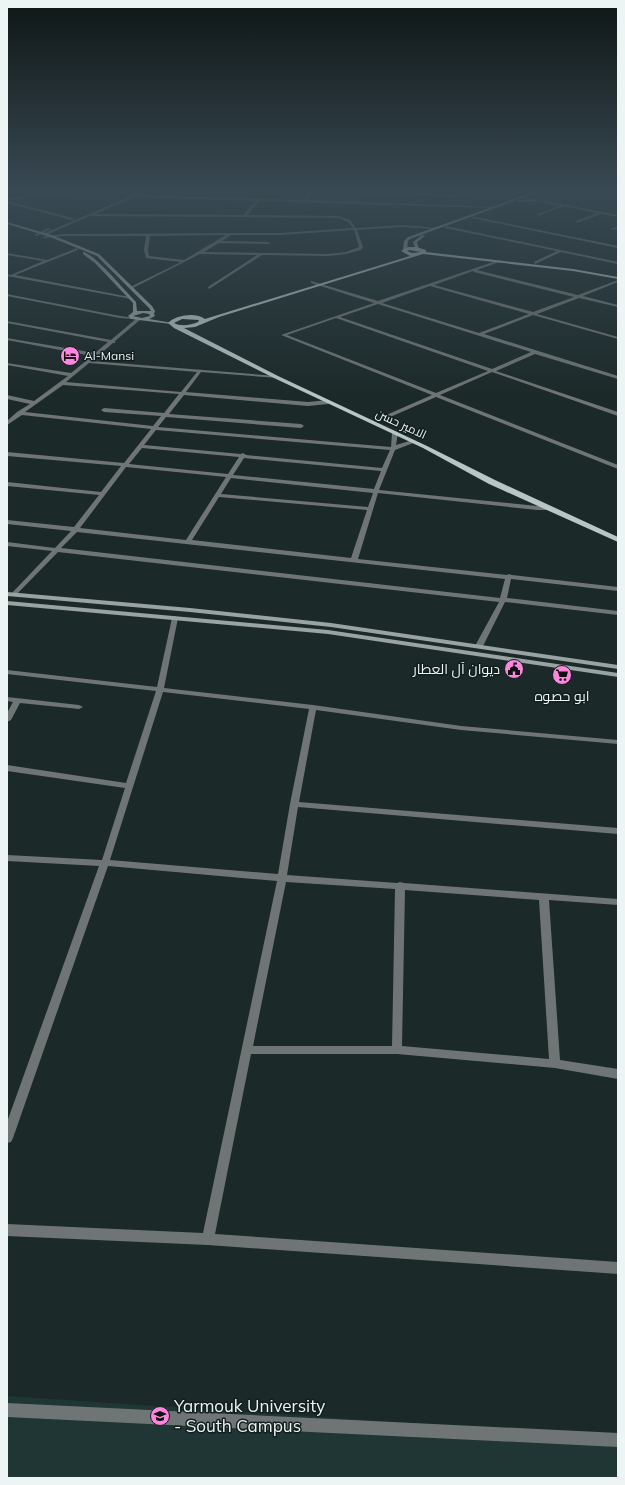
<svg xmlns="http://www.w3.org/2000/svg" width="625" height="1485" font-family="Mulish,Cairo,sans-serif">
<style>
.built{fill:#1f3634}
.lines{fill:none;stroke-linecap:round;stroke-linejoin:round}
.street{fill:#6f7575;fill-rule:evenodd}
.secondary{fill:#98a3a2;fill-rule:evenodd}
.primary{fill:#b8c6c5;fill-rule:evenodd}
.labels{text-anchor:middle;stroke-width:3;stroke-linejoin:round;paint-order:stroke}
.far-poi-label{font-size:12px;fill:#edf5f4;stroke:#121f1e;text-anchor:start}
.far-street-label{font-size:12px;fill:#edf5f4;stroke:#121f1e}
.poi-label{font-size:14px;fill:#edf5f4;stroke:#121f1e;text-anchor:end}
.near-poi-label{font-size:17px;fill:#edf5f4;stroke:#121f1e;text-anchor:start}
</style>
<rect width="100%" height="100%" fill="#1b2928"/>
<path class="built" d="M7,1396l611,41v41h-611z"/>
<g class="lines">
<g class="street">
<path d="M34,190l27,4 12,-4h6l-18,6 -18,-4 -36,9v-2l32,-7z"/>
<path d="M145,190h5l-11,5 165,5 6,-10h4l-7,10 187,7 -2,1 -232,-7 -13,14 92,1 11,4 6,8 47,-3 35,3 -2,1 -33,-2 -46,3 6,17 -2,3 -15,4 -18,2 -66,-1 -53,34 -1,-2 49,-32 -57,-1 -69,35 -1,-2 51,-25 -35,-4 -2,-8 2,-14h-83l-19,2 -2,-1 21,-3 217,-1 73,-5 -5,-6 -9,-4 -249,-2 -42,18 -3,-1zM134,197l122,4 -13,14 -148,-1zM354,230l5,17 -13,5 -18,2 -124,-2 15,-9 49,1 2,-1 -2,-1 -46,-1 9,-6h49zM226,235l-42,25 -35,-4 -1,-6 2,-14z"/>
<path d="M360,190l94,5 17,-5h6l-26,8 -1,-1 -84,-4 -5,-1z"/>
<path d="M520,196l98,19v2l-17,-3 -24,9 -1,-2 21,-8 -33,-7 -26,10 -1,-2 23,-8 -39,-8z"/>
<path d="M7,201l66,17 1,1 -2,1 -65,-17z"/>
<path d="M471,216l147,30v2l-146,-30z"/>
<path d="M446,226l172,36v2l-57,-12 -26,12 -1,-2 23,-11 -112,-23z"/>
<path d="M618,226v2l-5,2 -2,-1z"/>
<path d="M48,228l3,1 -14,7 -3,-1z"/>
<path d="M77,248l1,2 -63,25 115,22h1v2l-124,-23v-2l4,1 32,-14 -36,-6v-2l40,7z"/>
<path d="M499,260l3,1 -25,9 101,25 40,-15v2l-35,14 35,9v2l-39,-9 -42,16 81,23v2l-85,-24 -49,19 134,42v3l-83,-25 -39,17 122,41v4l-126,-44 -52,23 178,70v4l-182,-72 -55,24h-4v-2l55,-24 -151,-60 93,-32 -63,-20v-2l67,20zM473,271l1,1 100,25 -41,15 -99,-27zM430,286l99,28 -50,19 -97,-30zM378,304l153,48 -39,17 -152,-52zM336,318l152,53 -52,22 -149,-58z"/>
<path d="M7,294l113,22 15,2 -2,1 -13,-1 -113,-22z"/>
<path d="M137,318l4,1 -26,22v2h-2l-21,18 184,15h2v2l-77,-6 -15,20 122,10 20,-2 3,2 -3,2 -20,2 -124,-11 -15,19 132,10 3,2 -3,2 -135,-11 -8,10 233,20 1,-14 3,-2 3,2 -2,12 17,-5 3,2 -21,8 -16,40 158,16h11l3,2 -3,2h-11l-159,-17 -20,66 149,16 2,-1 3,1 106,12v4l-107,-12 -4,19 111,13v4l-113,-13 -22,44 -4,2 -4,-2 24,-44 -441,-50 -43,44h-4v-2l41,-43 -45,-5v-4l48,6 16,-17 -64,-7v-4l67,7 25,-32 -92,-9v-4l94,10 20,-26 -114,-10v-4l117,11 27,-34 -129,-14 -15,10v-4l10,-9 13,-8 -23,-5v-4l27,6 34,-25 -61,-11v-2l64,10 21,-17 -85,-16v-2l88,15 13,-11 -101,-19v-2l104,19zM89,363l108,9 -16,20 -115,-10zM63,385l116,9 -15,19 -60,-5 -3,2 3,2 57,4 -8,10 -128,-14zM156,430l234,20 -8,18 -136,-13 -3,-2 -2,1 -97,-9zM142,448l97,9 -11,17 -99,-10zM244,458l137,13 -7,18 -141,-14zM126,467l100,10 -40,63 -106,-12zM231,478l142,15 -5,14 -147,-13zM219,497l148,13 -16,48 -159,-18zM77,532l428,47 -5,19 -439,-50z"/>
<path d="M175,616l3,2 -14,70 149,17 148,21 157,14v4l-157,-14 -145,-20 -17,92 319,26v6l-320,-27 -11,68 110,8 3,-1 4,1 214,16v6l-69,-5 11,160 58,9v10l-63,-11 -158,-14h-146l-36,180 403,28v12l-410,-29 -201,-9v-12l196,9 74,-352 -169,-15 -95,272 -2,4 -4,1v-21l92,-256 -92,-5v-6l95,5 23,-72 -118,-17v-6l119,18 30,-92 -149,-17v-4l150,17 15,-69zM163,692l146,17 -19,95 -12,70 -168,-14zM286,882l109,7 -3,157h-139zM405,890l134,10 10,159 -147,-13z"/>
<path d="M7,697l72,8 4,2 -4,2 -59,-6 -9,17 -4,2v-9l6,-11 -6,-1z"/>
<path d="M7,1403l611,30v14l-611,-30z"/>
</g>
<g class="secondary">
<path d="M539,190h5l-134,49 -2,2 -1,9 -2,1 -2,-1 1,-9 4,-4z"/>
<path d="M517,200h19l2,1 -20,1z"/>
<path d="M7,222l45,13 47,19 53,52 3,5 -1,3 1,2 -6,3 24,4 -2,1 -40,-5 -3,-3 5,-4v-9l-38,-40 -12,-9v-2c11,1 43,40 53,50l1,9h14l-2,-3 -52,-52 -47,-19 -43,-13zM143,313l6,1 1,2 -8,2 -9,-2z"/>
<path d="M422,235l3,1 -8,6 2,7 -3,1 -3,-8z"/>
<path d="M7,592l183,16 141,15 287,42v4l-287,-42 -141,-15 -183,-16z"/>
<path d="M7,601l321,29 290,43v4l-290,-43 -321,-29z"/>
</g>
<path class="primary" d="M408,247h8l10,3v2l147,17 45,8v2l-45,-8 -150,-17 -204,63 -24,10 -11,1 94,48 149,70 68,34 123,57v5l-129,-58 -66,-36 -149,-70 -100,-50 -6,-5c8,-8 28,-11 37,-4l205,-63 -9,-5zM409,250l12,2 -9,1 -5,-2zM182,319l17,1 -1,2c-7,3 -17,5 -24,1z"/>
</g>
<linearGradient id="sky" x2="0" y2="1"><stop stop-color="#0f1716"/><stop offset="0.48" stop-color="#394953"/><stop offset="1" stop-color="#394953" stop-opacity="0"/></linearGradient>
<rect width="625" height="398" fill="url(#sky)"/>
<defs>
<symbol id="hotel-disc" viewBox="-11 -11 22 22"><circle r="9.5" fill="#ff85df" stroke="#121f1e"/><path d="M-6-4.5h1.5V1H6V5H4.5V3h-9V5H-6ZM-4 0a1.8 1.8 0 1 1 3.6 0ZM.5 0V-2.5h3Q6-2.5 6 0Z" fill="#111"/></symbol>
<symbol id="civic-disc" viewBox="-11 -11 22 22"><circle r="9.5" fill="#ff85df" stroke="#121f1e"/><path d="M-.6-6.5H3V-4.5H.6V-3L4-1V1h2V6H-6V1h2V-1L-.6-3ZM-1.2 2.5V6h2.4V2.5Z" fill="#111"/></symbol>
<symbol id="supermarket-disc" viewBox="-11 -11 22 22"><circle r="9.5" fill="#ff85df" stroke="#121f1e"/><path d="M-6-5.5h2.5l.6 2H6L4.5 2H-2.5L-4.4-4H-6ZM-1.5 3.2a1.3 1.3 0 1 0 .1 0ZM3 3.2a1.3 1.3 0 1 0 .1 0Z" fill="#111"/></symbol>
<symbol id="university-disc" viewBox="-11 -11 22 22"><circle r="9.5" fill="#ff85df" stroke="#121f1e"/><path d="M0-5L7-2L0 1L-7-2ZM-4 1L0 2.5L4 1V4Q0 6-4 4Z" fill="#111"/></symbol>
</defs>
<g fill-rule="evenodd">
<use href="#hotel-disc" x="59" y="345" width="22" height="22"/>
<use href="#civic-disc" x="503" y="658" width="22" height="22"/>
<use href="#supermarket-disc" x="551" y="664" width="22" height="22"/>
<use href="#university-disc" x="149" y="1405" width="22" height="22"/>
</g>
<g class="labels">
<g class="far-poi-label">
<text x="84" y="360">Al-Mansi</text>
</g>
<g class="far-street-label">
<text transform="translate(401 424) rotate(25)" y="4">الامير حسن</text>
</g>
<g class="poi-label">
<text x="500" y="674">ديوان آل العطار</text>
<text x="562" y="701" text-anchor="middle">ابو حصوه</text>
</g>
<g class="near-poi-label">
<text x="174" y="1412">Yarmouk University<tspan x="174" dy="20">- South Campus</tspan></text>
</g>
</g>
<rect width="625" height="1485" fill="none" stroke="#edf5f4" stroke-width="16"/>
</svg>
